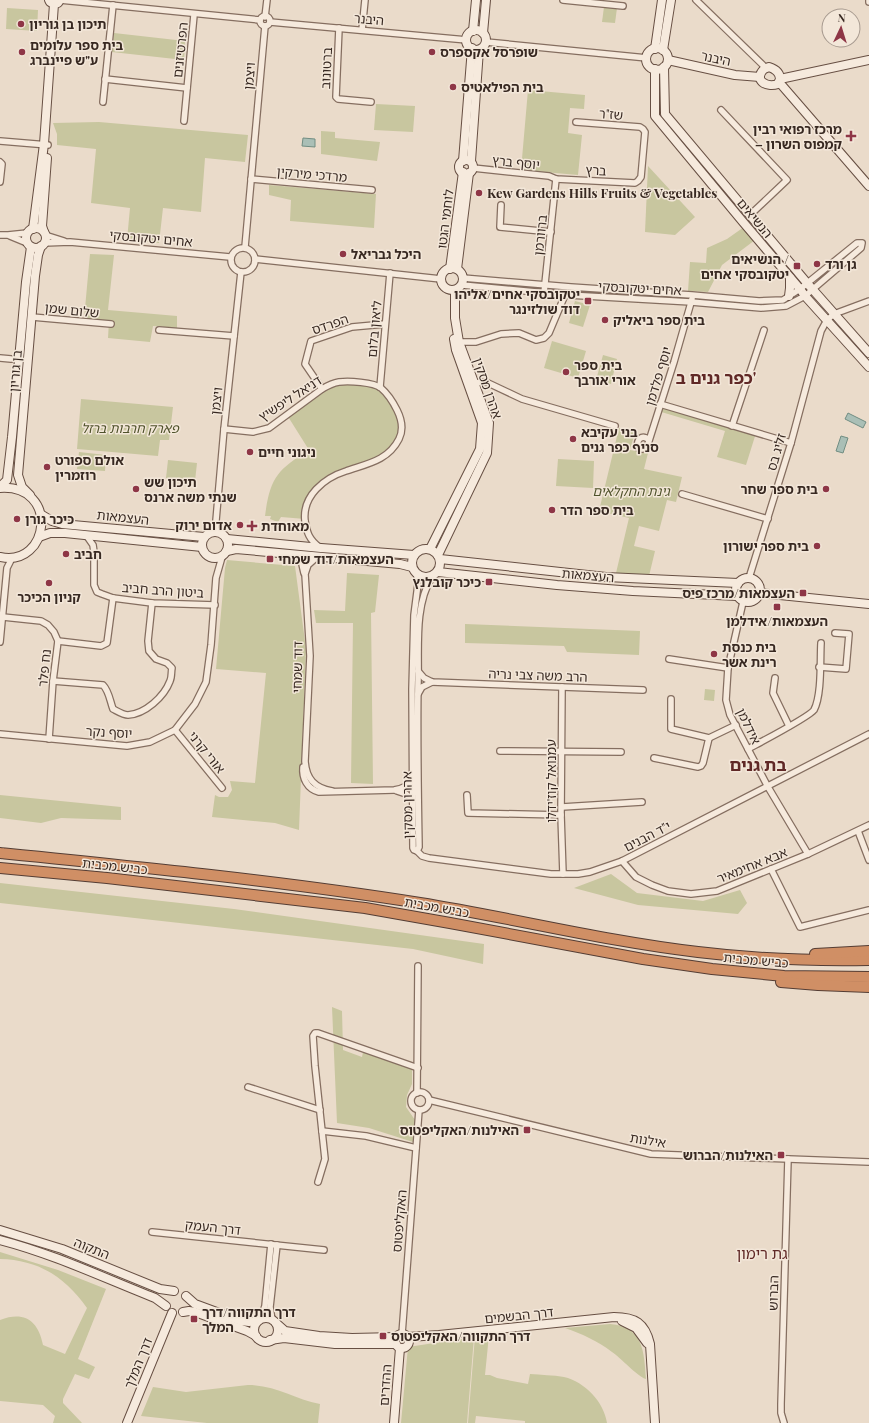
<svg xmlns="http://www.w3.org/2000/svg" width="869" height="1423" font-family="'Playfair Display','Noto Sans Hebrew',serif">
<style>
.green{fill:#c8c69f}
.water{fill:#aabfb6;stroke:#718d82}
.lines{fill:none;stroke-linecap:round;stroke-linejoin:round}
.street-casing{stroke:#856e60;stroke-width:8}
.secondary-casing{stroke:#674f43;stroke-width:10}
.highway-casing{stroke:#543d34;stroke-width:12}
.street{stroke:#f6eadd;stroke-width:5.5}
.secondary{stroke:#f6eadd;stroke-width:8}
.highway{stroke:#d08f65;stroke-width:10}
.poi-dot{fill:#8e3646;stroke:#f3e7d9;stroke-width:1.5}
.labels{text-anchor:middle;stroke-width:3;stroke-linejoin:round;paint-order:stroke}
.street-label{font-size:13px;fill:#382922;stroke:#f3e7d9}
.poi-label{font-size:13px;font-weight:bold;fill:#382922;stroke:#f3e7d9;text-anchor:start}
.park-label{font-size:13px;font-style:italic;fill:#4f522b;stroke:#f3e7d9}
.quarter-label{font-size:15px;fill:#602826;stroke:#f3e7d9}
.district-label{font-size:17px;font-weight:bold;fill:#602826;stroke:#f3e7d9}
</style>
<rect width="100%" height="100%" fill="#eadbca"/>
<g class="green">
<path d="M604,7l13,1 -2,15 -13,-1z"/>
<path d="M7,8l31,2 -1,21 -31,-2z"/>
<path d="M114,33l71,8 -1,19 -72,-8z"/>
<path d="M528,90l57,5 -1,14 -14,-1 -2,25 14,2 -4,40 -57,-5z"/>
<path d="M376,104l39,2 -2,26 -39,-2z"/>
<path d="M99,122l149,13 -3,27 -40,-4 -4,54 -38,-4 -4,35 -32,-3 3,-32 -39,-5 5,-54 -39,-4v-11l-4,-11z"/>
<path d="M321,131l14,1v6l45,4 -3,19 -56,-7z"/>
<path d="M648,166l47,51 -20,18 -30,-3z"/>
<path d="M269,185l107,9 -2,34 -84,-7 1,-21 -22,-5z"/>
<path d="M744,227l11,13 -33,25 -14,27 -20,-1 2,-29 16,1 1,-15 20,-9z"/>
<path d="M90,254l24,1 -6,55 69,6v12l-24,-2 -3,16 -42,-4 1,-17 -25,-2z"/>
<path d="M575,301l15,4 -7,22 -14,-4z"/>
<path d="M552,341l34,10 -8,27 -34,-10z"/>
<path d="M603,355l14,4 -6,25 -15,-4z"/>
<path d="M339,382l41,5 13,16 9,27 -15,25 -42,16 -32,21 -8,27 -24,-2 -3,5 -8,-3 1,-3h-6c5,-38 12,-46 44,-66l-22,-35 35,-26z"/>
<path d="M81,399l92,8 -4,33h-9l-2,16 -81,-7z"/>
<path d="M660,404l96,29 -10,32 -29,-8 8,-26 -67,-20z"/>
<path d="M619,428l16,4 -5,18 18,3 -4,16 38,8 -6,25 -9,-2 -8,31 -20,-5 -5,20 21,5 -6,25 -33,-3 13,-55 -30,-7z"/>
<path d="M79,452l27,3 -1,16 -28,-2z"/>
<path d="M558,459l36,2 -1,27 -37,-2z"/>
<path d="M168,460l29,3 -2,18 -29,-3z"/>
<path d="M227,560l68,6 11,83 -7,181 -24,-7 -63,-6 3,-22 4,2h9l4,-7 -2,-9 25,2 11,-110 -50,-4 9,-101z"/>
<path d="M347,573l32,2 -4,37 -4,1 2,171 -22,-1 2,-160h-37l-2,-13 31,1z"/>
<path d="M465,624l175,7 -1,24 -72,-3 -3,-6 -99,-3z"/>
<path d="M705,689l10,1 -1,11 -10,-1z"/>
<path d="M0,795l121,12v13l-60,-2 -20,5 -41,-5z"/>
<path d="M611,874l26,19 66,8 37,-11 7,13 -9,11 -100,-9 -64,-17z"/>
<path d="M0,883l234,26 250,35 -1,20 -70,-15 -413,-46z"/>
<path d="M332,1007l10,4 1,39 19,7 2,-10 48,15v22l-5,11 -1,12 9,13 -2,22 -44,-14 -32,-5z"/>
<path d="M0,1252l58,18 48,19 -28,70 17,8 -6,12 -14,-5 -12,25v4l19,20h-29l2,-7 -12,-11 -43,-4v-81c24,-9 38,0 43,25l22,9 22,-46c-22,-31 -48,-48 -87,-49z"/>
<path d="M610,1324c34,3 34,28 36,55 -8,-2 -25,-21 -34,-27 -14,-11 -30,-18 -47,-24z"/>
<path d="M489,1335l-4,40h5l7,3 31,6 2,-10c11,1 23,1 34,3 21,5 40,25 43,46h-82v-2l-49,-5 -1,7h-7l7,-87z"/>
<path d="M474,1337l-7,86h-66l7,-76z"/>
<path d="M248,1385c28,0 46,14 72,19l-2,19h-111l-66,-7 12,-29 33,5z"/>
</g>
<g class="water">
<path d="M303,138l12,1v8l-13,-1z"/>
<path d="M848,413l18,9 -3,6 -18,-9z"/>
<path d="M841,436l7,2 -5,15 -7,-2z"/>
</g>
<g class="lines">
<defs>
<g id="street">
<path d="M60,0l200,20"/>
<path d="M563,0l60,6"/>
<path d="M696,0l70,68"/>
<path d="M869,0v2"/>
<circle cx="265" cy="21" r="5"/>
<path d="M265,17l2,-17"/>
<path d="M270,22l197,18"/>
<path d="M339,28l-3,69 2,2 33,3"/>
<path d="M362,30l3,-30"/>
<path d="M486,42l161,16"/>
<path d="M105,79l82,9"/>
<path d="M103,102l10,-97"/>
<path d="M721,110l66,70 -37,35"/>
<path d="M184,121l10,-106"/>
<path d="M0,141l48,4"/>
<path d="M0,162l2,2 -2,18"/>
<path d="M473,168l76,8 7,3 79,4 3,-2 3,-4 4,-45 -2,-3 -3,-2 -64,-5"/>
<path d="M251,179l121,11"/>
<path d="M501,205l-1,22 51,5"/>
<path d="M0,235h8l19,-2"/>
<path d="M45,235l19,6"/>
<path d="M10,236l17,7"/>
<path d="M44,243l26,-1 160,15"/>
<path d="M245,247l20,-221"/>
<circle cx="243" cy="260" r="12"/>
<path d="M255,259l186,20"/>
<path d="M462,285l106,10 123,7 70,6 25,-2 19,-10 56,-48 1,-5h-5l-57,46 -17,11 -24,1 -67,-6 -121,-8 -108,-9"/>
<path d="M544,293l12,-114"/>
<path d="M32,317l79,7"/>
<path d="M159,330l75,6"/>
<path d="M459,342h17l25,-8 18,-1 17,7 8,-2 5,-5 16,-38"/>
<path d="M0,358l11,1"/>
<path d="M474,383l12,-1 36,17 93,27"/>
<path d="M380,387l10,-114"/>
<path d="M322,389l-17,-25 6,-23 41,-14 33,-3"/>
<path d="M660,404l131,39"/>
<path d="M732,426l32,-96"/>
<path d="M224,429l29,3 16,-4 53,-39c5,-3 11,-6 17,-7 10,-1 34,0 42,6 7,6 12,14 16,22 5,10 7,19 2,29 -11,22 -33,25 -53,32 -22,7 -44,25 -41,50 2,12 4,18 14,26"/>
<path d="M649,440c-7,-6 -13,-1 -11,8l4,1 4,-1 2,-4 26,-82 18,-63"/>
<path d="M682,494l86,25"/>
<path d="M215,532l9,-103 17,-157"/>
<path d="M86,535l7,10 1,7v33l3,7 5,2 11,4 39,5 63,2"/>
<path d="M295,555l6,5 3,13"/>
<path d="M317,557l-9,8 -3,9 5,82 -5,105c1,18 10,27 27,30"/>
<path d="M417,575l1,9 -4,31 -2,74 1,159 1,2 3,1 2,-4c-1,-55 -2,-110 -1,-165 1,-33 -4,-77 14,-105"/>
<path d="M749,578l42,-135 30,-112 6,-11 7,-6 35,-13"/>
<path d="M743,602l-15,66 -2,32 4,15 38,72 40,67"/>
<path d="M3,617l38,4 7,4 6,7 4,9 -5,40 -4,58"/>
<path d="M58,641l43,5 6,-3 6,-45"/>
<path d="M0,642l7,-74 5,-10"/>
<path d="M669,659l59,9"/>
<path d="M819,667l27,2 3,-35 -14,-1"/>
<path d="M418,671l6,7 8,4 211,8"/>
<path d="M775,678l-2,15 16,33"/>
<path d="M53,681l50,4c6,6 7,16 10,24 4,2 10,6 15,6 17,-1 36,-18 42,-34 2,-4 1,-9 2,-13l-5,-5 -11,-4 -7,-8 -1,-10 4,-38"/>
<path d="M562,687l-1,128 2,59"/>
<path d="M418,694l4,-7 10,-5"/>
<path d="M671,699v30l38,9 27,-13"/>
<path d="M175,730l47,58"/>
<path d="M0,734l127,12 23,-4 25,-12 20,-26 11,-22 5,-37 5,-67 6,-21"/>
<path d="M748,749c11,-6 61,-32 66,-39 8,-15 6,-50 7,-67"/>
<path d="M500,751l121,1"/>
<path d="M654,758l44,9 3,-1 2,-3 6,-25"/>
<path d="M303,767c-1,11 4,22 16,25l75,-2c9,-1 14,-4 18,-12"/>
<path d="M397,791l9,3 6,5"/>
<path d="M467,795l1,18 93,2"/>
<path d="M562,807l80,-5"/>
<path d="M858,831l11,29"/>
<path d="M417,851l5,5 7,2 122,16h27l12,-2 32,-11 247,-127"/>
<path d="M622,861l14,16 16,8 16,6 23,3 26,-3 91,-37 61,-29"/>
<path d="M771,869l29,58 69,-17"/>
<path d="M248,1087l72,23"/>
<circle cx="420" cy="1101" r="9"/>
<path d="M417,1093l1,-127"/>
<path d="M429,1100l222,54 218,8"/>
<path d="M322,1131l44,5 50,12"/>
<path d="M318,1182l7,-23 -10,-93 -2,-30 2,-3h3l100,35"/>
<path d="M152,1232l172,18"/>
<path d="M260,1320l5,-14 6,-62"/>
<path d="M272,1320l-2,-13 7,-62"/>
<path d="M402,1334l17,-224"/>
<path d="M784,1423l-3,-10v-9l7,-245"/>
</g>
<g id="secondary">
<path d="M49,0l1,2 4,2 4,-1 2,-3"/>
<circle cx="476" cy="40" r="10"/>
<path d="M473,31l3,-31"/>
<path d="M483,33l3,-33"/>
<circle cx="657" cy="59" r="11"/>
<path d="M655,49l7,-49"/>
<path d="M663,50l8,-50"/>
<path d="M668,60l67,15 25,2"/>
<path d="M664,67l1,47 142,169 62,70"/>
<path d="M769,67c6,2 11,5 11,12l-2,5c-12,4 -25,-4 -14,-15z"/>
<path d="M655,69v47l88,106 57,67 5,7 64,71"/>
<path d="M780,79l89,-19"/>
<path d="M779,82l90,104"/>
<circle cx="466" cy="167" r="7"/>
<path d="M463,161l9,-113"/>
<path d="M471,161l8,-111"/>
<circle cx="36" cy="238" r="10"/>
<path d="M33,229l11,-85 10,-140"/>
<path d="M44,232l-2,-6 5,-68"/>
<circle cx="452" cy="279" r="11"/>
<path d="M450,269l13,-97"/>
<path d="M457,269l12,-96"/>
<path d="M789,296l1,-8v-10"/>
<path d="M0,487l7,-7 5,-43 14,-155 5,-35"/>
<path d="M0,488c60,-4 50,80 0,69"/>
<path d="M30,495l-8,-8 -4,-12 17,-199 3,-21 3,-9"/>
<path d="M42,515l10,6 10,3 142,13"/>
<circle cx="215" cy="545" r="13"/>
<path d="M39,537l11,-4h15l137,14"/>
<path d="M227,539l94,9 93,7"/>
<circle cx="426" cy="563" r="14"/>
<path d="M430,549l50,-100 2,-26 -26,-73 -2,-11"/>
<path d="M227,551l9,-2 164,15 12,3"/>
<path d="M438,555l49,-102 2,-30 -30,-81 -4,-24v-28"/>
<path d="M440,559l166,18 132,6"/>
<path d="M438,572l119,13 76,6 104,5"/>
<circle cx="748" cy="590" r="12"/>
<path d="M760,593l109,11"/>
<path d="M0,1230l62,19 98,40 14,2"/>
<path d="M0,1240c54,14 104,38 155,58l11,8"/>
<path d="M186,1296l9,8 46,17 8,1 9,-1"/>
<path d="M183,1312l6,-1 6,1 52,19 9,5"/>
<circle cx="266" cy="1330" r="12"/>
<path d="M622,1321l14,7 11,15"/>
<path d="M276,1323l9,8 34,5 33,2 44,-1"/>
<circle cx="402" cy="1341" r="7"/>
<path d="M408,1337l31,-2 175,-18c21,0 31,6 36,27l5,79"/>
<path d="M270,1340l14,-2 51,6h61"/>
<path d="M127,1423l45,-110"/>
<path d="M394,1423l6,-75"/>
</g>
<g id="highway">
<path d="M0,853c140,14 281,28 420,50 93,15 184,38 278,49 57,7 114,9 171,8"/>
<path d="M0,868l107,10 258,30 85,15 193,36 69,10 72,7 85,1"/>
<path d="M815,954l54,-3"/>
<path d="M781,982l37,3 51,2"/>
</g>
</defs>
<use href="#street" class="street-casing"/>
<use href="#secondary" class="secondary-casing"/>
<use href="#highway" class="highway-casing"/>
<use href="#street" class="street"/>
<use href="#secondary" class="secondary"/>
<use href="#highway" class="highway"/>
</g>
<g class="poi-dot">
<circle cx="21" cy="24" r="4"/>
<circle cx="22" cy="52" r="4"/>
<circle cx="432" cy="52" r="4"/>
<circle cx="453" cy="87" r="4"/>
<path d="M849 130h4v4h4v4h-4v4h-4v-4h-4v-4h4z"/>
<circle cx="479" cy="193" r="4"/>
<circle cx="343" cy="254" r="4"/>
<circle cx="817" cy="264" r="4"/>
<rect x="793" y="262" width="8" height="8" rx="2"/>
<rect x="584" y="297" width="8" height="8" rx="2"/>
<circle cx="605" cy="320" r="4"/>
<circle cx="566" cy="372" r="4"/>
<circle cx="573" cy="439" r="4"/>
<circle cx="250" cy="452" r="4"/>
<circle cx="47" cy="467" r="4"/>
<circle cx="136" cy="489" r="4"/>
<circle cx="826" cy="489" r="4"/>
<circle cx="552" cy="510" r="4"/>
<circle cx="17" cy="519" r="4"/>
<circle cx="240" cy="525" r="4"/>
<path d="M250 520h4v4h4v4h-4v4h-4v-4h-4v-4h4z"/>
<circle cx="817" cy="546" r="4"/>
<circle cx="66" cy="554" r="4"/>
<rect x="266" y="555" width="8" height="8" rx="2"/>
<rect x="485" y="578" width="8" height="8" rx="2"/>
<circle cx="49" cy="583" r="4"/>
<rect x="799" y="589" width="8" height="8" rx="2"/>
<rect x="773" y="603" width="8" height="8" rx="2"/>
<circle cx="714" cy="654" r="4"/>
<rect x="523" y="1126" width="8" height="8" rx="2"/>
<rect x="777" y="1151" width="8" height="8" rx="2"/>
<rect x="190" y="1315" width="8" height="8" rx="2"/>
<rect x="379" y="1332" width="8" height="8" rx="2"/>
</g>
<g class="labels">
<g class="street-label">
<text transform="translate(369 19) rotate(5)" y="5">היבנר</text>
<text transform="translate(180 50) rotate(-84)" y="5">הפרטיזנים</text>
<text transform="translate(716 58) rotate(12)" y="5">היבנר</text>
<text transform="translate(326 68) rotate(-87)" y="5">ברטונוב</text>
<text transform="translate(249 76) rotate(-85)" y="5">ויצמן</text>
<text transform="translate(611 114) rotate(5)" y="5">שז"ר</text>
<text transform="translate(516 162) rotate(6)" y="5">יוסף ברץ</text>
<text transform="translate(596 170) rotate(3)" y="5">ברץ</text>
<text transform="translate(312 174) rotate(5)" y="5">מרדכי מירקין</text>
<text transform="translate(755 218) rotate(50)" y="5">הנשיאים</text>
<text transform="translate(445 219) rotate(-83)" y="5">לוחמי הגטו</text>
<text transform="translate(540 235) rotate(-84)" y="5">ברוורמן</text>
<text transform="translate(151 238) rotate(5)" y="5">אחים יטקובסקי</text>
<text transform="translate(640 288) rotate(3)" y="5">אחים יטקובסקי</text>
<text transform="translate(72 310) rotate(6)" y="5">שלום שמן</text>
<text transform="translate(330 324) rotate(-19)" y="5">הפרדס</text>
<text transform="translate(374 329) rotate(-85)" y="5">ליאון בלום</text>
<text transform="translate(15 371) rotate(-85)" y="5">בן גוריון</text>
<text transform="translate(658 376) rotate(-73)" y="5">יוסף פלדמן</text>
<text transform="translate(488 388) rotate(71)" y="5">אהרן מסקין</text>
<text transform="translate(290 398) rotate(-33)" y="5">דניאל ליפשיץ</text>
<text transform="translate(216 401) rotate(-84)" y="5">ויצמן</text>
<text transform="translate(776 452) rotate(-74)" y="5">זליג בס</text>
<text transform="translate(123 517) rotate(6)" y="5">העצמאות</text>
<text transform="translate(588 575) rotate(5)" y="5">העצמאות</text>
<text transform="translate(163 590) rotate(4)" y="5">ביטון הרב חביב</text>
<text transform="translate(297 667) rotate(-89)" y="5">דוד שמחי</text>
<text transform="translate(44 668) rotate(-84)" y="5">נח פלר</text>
<text transform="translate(538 675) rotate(2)" y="5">הרב משה צבי נריה</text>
<text transform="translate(749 726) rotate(64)" y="5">אידלמן</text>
<text transform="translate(109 732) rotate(3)" y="5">יוסף נקר</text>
<text transform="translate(207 752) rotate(51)" y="5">אורי קרני</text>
<text transform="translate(551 781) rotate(-90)" y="5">עמנואל קוז'ידלו</text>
<text transform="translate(407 805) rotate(-91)" y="5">אהרון מסקין</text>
<text transform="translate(647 836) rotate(-27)" y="5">י"ד הבנים</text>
<text transform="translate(752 865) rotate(-22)" y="5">אבא אחימאיר</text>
<text transform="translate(115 866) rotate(6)" y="5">כביש מכבית</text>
<text transform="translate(437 907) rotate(10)" y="5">כביש מכבית</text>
<text transform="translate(756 960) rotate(5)" y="5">כביש מכבית</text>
<text transform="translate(648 1140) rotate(9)" y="5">אילנות</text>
<text transform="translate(399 1221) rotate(-85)" y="5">האקליפטוס</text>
<text transform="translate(213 1227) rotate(6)" y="5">דרך העמק</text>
<text transform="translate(92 1248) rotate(22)" y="5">התקוה</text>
<text transform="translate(773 1293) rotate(-88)" y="5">הברוש</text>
<text transform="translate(519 1315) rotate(-6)" y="5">דרך הבשמים</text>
<text transform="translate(138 1363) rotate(-68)" y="5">דרך המלך</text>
<text transform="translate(385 1385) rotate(-86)" y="5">ההדרים</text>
</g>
<g class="poi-label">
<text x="29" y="29">תיכון בן גוריון</text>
<text x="30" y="50">בית ספר עלומים<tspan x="30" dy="15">ע"ש פיינברג</tspan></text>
<text x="440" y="57">שופרסל אקספרס</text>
<text x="461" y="92">בית הפילאטיס</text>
<text x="842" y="134" text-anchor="end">מרכז רפואי רבין<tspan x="842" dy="15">– קמפוס השרון</tspan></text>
<text x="487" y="198">Kew Gardens Hills Fruits &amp; Vegetables</text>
<text x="351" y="259">היכל גבריאל</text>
<text x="789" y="264" text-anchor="end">הנשיאים /<tspan x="789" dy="15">יטקובסקי אחים</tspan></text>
<text x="825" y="269">גן ורד</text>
<text x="580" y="299" text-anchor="end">יטקובסקי אחים/אליהו<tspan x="580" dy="15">דוד שולזינגר</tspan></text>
<text x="613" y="325">בית ספר ביאליק</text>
<text x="574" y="370">בית ספר<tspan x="574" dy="15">אורי אורבך</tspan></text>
<text x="581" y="437">בני עקיבא<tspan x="581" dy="15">סניף כפר גנים</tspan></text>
<text x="258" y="457">ניגוני חיים</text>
<text x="55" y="465">אולם ספורט<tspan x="55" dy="15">רוזמרין</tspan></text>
<text x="144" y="487">תיכון שש<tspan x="144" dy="15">שנתי משה ארנס</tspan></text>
<text x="818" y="494" text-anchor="end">בית ספר שחר</text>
<text x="560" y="515">בית ספר הדר</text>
<text x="25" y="524">כיכר גורן</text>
<text x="232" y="530" text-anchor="end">אדום ירוק</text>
<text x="261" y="531">מאוחדת</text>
<text x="809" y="551" text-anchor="end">בית ספר ישורון</text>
<text x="74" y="559">חביב</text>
<text x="278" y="564">העצמאות/דוד שמחי</text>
<text x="481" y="587" text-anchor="end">כיכר קובלנץ</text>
<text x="795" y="598" text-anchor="end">העצמאות/מרכז פיס</text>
<text x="49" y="602" text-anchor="middle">קניון הכיכר</text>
<text x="777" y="626" text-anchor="middle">העצמאות/אידלמן</text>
<text x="722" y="652">בית כנסת<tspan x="722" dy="15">רינת אשר</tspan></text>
<text x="519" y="1135" text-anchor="end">האילנות/האקליפטוס</text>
<text x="773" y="1160" text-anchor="end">האילנות/הברוש</text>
<text x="202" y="1317">דרך התקווה/דרך<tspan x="202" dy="15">המלך</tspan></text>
<text x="391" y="1341">דרך התקווה/האקליפטוס</text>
</g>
<g class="park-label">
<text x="130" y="433">פארק חרבות ברזל</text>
<text x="631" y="496">גינת החקלאים</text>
</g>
<g class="quarter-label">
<text x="762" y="1259">גת רימון</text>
</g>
<g class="district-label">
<text x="716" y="384">כפר גנים ב'</text>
<text x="758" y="771">בת גנים</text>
</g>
</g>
<g transform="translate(841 28) rotate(4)"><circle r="19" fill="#f3e7d9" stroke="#a89b90"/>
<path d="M0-3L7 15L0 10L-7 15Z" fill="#8e3646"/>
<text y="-6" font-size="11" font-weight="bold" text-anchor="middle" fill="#382922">N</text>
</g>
</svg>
